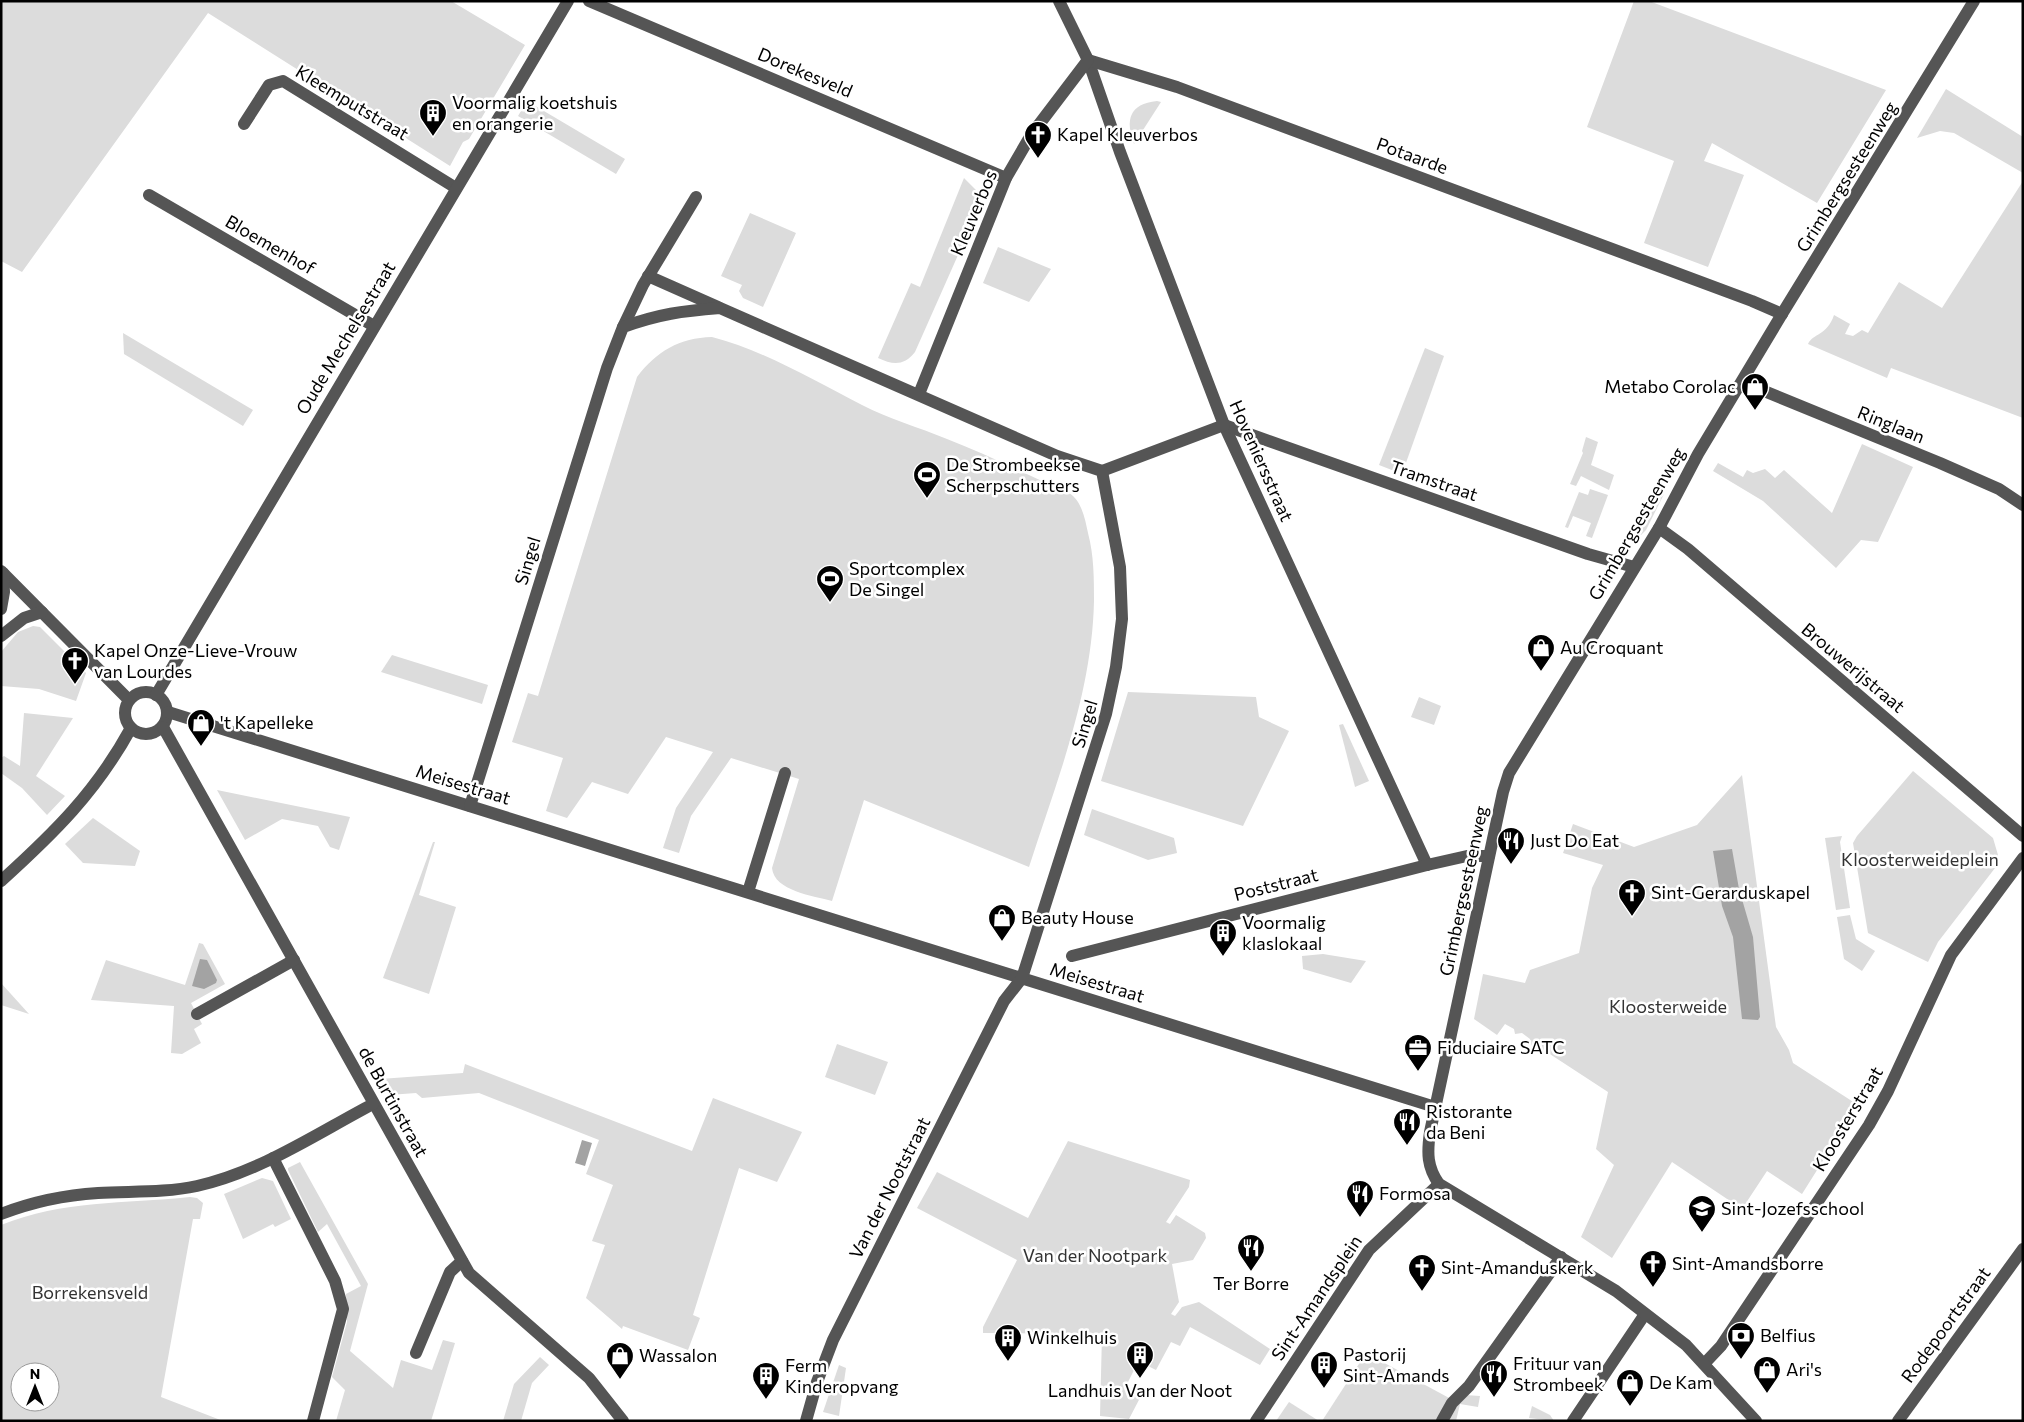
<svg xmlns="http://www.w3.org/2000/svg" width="2024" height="1422" font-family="Commissioner,sans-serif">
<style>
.green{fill:#dcdcdc;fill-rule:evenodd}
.water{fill:#a3a3a3}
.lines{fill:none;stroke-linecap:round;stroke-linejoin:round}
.minor{stroke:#555;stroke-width:12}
.labels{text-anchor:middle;stroke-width:5;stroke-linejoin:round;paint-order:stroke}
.street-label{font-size:18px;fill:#000;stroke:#fff}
.poi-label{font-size:18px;fill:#000;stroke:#fff;text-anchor:start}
.park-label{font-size:18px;fill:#333;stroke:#fff}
</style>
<rect width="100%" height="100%" fill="#fff"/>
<g class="green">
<path d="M1,1h450l74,44 -56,94 -6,3 -13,24 -242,-153 -186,259 -21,-11z"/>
<path d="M1634,1h15l237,89 -69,113 -105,-60 -8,18 40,14 -36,92 -64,-24 30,-82 -87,-34z"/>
<path d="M1946,89l77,48v36l-69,-40 -14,-2 -23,7z"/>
<path d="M527,101l98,58 -9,15 -98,-58z"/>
<path d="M1157,101l4,1 -27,42c-9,-24 -5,-40 23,-43z"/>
<path d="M964,178l12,12 2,20 -63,142c-11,14 -22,13 -37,6l33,-75 9,4z"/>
<path d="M2023,181v237l-132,-50 -4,10 -79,-34c5,-11 19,-8 26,-29l16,9 -5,10 8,2 9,-6 6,3 31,-51 43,26z"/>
<path d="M750,213l46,20 -33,74 -20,-9 -4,-7 3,-6 -21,-9z"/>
<path d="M998,247l53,22 -22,33 -46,-19z"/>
<path d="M123,333l130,77 -10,16 -119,-72z"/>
<path d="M712,337c51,13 103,44 150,68 27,14 56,22 85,34 41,16 81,36 122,54 13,8 16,26 19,40 6,23 6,45 6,68 -2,93 -37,179 -65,266l-165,-67 -32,101c-18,-5 -58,-10 -60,-33l27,-89 -68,-21 -40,58 -12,37 -16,-5 13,-40 37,-56 -47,-15 -38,57 -36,-12 -25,36 -21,-7 17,-53 -51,-16 16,-49 10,3 99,-319c20,-26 42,-39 75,-40z"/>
<path d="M1425,348l19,8 -42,118 -23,-9z"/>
<path d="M1586,437l12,5 -7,23 23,10 -5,15 -28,-14 -5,10 -6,-2 13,-31 -1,-2z"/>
<path d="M1862,444l51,23 -35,75 -17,-2 -25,28 -73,-67 -50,-30 5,-8 25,14 4,-7 6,3 12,-4 10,9 9,-8 48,43z"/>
<path d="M1590,489l18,6 -16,43 -6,-2 5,-13 -18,-7 -5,12 -3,-1 14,-35 9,3z"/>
<path d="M1656,490l8,4 -18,36 -9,9 -2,-1z"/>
<path d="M33,626l7,1 46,46 -10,28 -37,-12 -38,-3v-34l17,-20z"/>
<path d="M392,655l96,30 -6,19 -101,-32z"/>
<path d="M1128,692l128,5 3,20 30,14 -46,95 -142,-45z"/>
<path d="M1419,697l22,9 -7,19 -23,-8z"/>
<path d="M24,713l49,5 -37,58 29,20 -18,19 -25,-27 -21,-15v-15l3,-2 16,10z"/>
<path d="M1343,724l26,57 -14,6 -16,-62z"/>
<path d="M1913,771l80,67 5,17 -3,13 -57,74 -10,20 -60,-29 -15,-90 4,-7z"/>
<path d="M1742,775l34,252 13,23 4,13 65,42 -56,89 -35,-23 -25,38 -70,-47 -60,96 -31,-21 33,-72 -18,-16 12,-57 -72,-47 -5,1 -1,-7 -8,-6 -7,1 -1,-5 -9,-5 -8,11 -23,-16 9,-45 42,9 5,-13 49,-17 13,-65 11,-23 -40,-12 10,-29 61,23 63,-22z"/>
<path d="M217,790l133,27 -11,33 -9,-3 -12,-21 -36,-7 -37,21z"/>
<path d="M1092,809l82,29 3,15 -29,7 -64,-25z"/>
<path d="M93,818l47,33 -5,15 -52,-3 -18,-19z"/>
<path d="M1842,836l-2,6 10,66 -14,2 -11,-72z"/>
<path d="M433,842h2l-16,53 37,12 -27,87 -46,-16z"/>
<path d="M1850,915l6,24 19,12 -13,20 -18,-12 -7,-42z"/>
<path d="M199,943l4,1 22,40 -34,19 11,21 -8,5 7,14 -19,11 -11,-1 3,-47 -83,-6 15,-40 79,25z"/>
<path d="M1323,954l43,7 -15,22 -48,-14 -1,-13z"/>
<path d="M1,983l28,31 -28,-9z"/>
<path d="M837,1044l51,18 -13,33 -50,-18z"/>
<path d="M465,1064l227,87 21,-53 89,34 -25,50 -38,-14 -46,147 7,3 -12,32 -65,-24 -1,3 -36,-31 19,-53 -13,-4 21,-56 -27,-11 13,-34 -120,-47 -57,5 -6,-5 -27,2 -9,-16 83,-6z"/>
<path d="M1068,1141l122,39 -1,7 -23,35 4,2 6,-9 29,18 1,5 -13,22 -21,4 7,38 -8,12 4,2 7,-9 17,-5 71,47 -10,16 -70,-38 -10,19 -9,-4 -15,28 -10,-5 2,-5 -9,-4 -5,8 2,2 -11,22 16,8 -12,23 -29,-3 2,-82 -119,-1v-6l34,-67 -100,-52 20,-36 91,46z"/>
<path d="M300,1162l68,122 -18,67 43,37 8,-28 31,10 11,-30 12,3 -24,78h-95l9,-31 -13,-13 15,-55 -1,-28 15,-8 -34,-62 -9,8 -30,-62v-2z"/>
<path d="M262,1178l11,3 18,38 -16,8 -2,-3 -30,15 -19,-45z"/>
<path d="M190,1197l7,1 6,5 -3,16h-7l-32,178 62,24h-222v-196c62,-25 123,-21 189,-28zM20,1372h30v30h-30z"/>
<path d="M1366,1353l85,46 -15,22h-114z"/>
<path d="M540,1357l9,8 -17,18 -11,38h-18l11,-37z"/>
<path d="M839,1365l7,3 -7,48 -16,-4z"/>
<path d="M1465,1395l15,1 -2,11 -18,-3 -4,17h-9z"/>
<path d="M1289,1402l30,19h-43z"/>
<path d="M1532,1406l18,9 4,6 -25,-3z"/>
</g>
<g class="water">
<path d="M1732,849l7,40 14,48 7,80 -2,3 -16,-1 -9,-82 -11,-31 -9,-55z"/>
<path d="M200,959l7,1 10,20 -1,3 -12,6 -12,-3z"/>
<path d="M582,1140l10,3 -7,23 -10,-3z"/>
</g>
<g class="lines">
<g class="minor">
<path d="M589,1l417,177"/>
<path d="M1059,1l29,59 32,92 104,273 203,440"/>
<path d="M1088,60l89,27 575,214 30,13"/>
<path d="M244,124l25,-39 14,-4 173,107"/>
<path d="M149,195l225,131"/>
<path d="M648,276l70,31"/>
<path d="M623,327l20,-42 53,-88"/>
<path d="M1742,382l198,81 59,26 24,16"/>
<path d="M919,394l87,-216 25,-43 57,-75"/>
<path d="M1224,425l364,129 46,13"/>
<path d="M1102,471l122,-46"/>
<path d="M1659,528l29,21 335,287"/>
<path d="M1,571l128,129"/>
<path d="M1,609l3,-17 -1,-19"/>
<path d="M1,636l23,-18 18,-6"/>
<circle cx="146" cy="713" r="21"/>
<path d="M156,695l412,-694"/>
<path d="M168,712l1267,395"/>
<path d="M163,727l306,546 120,105 34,43"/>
<path d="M470,806l137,-438 16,-41c36,-13 59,-16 97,-19l337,148 45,15 18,96 2,52 -6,48 -10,47 -84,264 -18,23 -171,339 -16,42 -11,39"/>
<path d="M1,881c53,-48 95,-89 130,-153"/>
<path d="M748,892l37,-119"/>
<path d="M1072,956l355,-91 40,-9h22"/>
<path d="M197,1014l97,-54"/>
<path d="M273,1158l62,123 8,28 -30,112"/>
<path d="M1,1214c31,-12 64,-19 97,-21 33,-2 66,0 99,-7 63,-14 119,-52 176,-82"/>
<path d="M416,1353l34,-81 12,-11"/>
<path d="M1704,1364l17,-18 148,-221 19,-34 63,-136 72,-97"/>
<path d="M1256,1421l113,-171 70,-66"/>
<path d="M1442,1421l10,-18 17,-17 92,-129"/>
<path d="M1573,1421l72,-107"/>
<path d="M1756,1421l-70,-76 -70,-54 -177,-107c-12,-17 -12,-31 -9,-52l73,-340 6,-19 150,-245 39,-74 84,-140 192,-313"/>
<path d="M1898,1421l125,-172"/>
</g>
</g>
<defs>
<symbol id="building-pin" viewBox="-11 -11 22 30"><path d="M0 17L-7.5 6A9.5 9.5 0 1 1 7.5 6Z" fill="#000" stroke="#fff"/><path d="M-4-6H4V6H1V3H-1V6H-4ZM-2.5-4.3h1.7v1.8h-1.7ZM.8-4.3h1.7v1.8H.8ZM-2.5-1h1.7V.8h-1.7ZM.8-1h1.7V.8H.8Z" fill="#fff"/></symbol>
<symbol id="church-pin" viewBox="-11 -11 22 30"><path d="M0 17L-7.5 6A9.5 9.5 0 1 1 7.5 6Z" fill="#000" stroke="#fff"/><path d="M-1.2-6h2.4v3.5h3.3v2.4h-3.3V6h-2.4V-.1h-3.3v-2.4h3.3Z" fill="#fff"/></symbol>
<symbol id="shop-pin" viewBox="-11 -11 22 30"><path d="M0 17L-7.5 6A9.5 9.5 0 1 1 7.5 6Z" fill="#000" stroke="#fff"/><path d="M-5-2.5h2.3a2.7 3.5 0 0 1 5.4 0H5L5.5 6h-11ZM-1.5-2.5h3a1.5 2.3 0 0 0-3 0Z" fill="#fff"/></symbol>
<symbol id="stadium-pin" viewBox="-11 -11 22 30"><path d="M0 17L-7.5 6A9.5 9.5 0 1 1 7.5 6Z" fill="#000" stroke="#fff"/><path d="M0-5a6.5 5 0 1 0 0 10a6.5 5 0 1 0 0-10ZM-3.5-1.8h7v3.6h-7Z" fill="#fff"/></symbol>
<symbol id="restaurant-pin" viewBox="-11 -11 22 30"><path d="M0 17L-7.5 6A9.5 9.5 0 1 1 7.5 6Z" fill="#000" stroke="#fff"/><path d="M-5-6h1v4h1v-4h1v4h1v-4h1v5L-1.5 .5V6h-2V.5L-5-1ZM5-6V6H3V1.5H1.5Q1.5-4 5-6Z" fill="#fff"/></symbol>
<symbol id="office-pin" viewBox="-11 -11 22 30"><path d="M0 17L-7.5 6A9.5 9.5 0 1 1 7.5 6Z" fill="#000" stroke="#fff"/><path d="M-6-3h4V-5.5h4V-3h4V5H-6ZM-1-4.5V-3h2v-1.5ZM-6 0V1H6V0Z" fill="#fff"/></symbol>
<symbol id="school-pin" viewBox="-11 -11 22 30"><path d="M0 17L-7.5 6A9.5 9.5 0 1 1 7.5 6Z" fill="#000" stroke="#fff"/><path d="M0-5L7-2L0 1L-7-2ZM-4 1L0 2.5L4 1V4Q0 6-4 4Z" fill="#fff"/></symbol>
<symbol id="bank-pin" viewBox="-11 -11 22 30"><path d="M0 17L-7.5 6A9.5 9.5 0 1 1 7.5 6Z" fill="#000" stroke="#fff"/><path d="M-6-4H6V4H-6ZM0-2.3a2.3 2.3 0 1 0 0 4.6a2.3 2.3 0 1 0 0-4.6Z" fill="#fff"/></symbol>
</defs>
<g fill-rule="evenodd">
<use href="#building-pin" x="417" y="97" width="32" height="43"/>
<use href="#church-pin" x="1022" y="119" width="32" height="43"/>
<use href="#shop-pin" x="1739" y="371" width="32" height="43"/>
<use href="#stadium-pin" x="911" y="459" width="32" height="43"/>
<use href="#stadium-pin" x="814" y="563" width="32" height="43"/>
<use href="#shop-pin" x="1525" y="632" width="32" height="43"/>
<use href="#church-pin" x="59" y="645" width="32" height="43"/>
<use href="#shop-pin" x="185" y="707" width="32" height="43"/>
<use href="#restaurant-pin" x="1495" y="825" width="32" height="43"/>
<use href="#church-pin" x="1616" y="877" width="32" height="43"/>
<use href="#shop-pin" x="986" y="902" width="32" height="43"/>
<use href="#building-pin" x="1207" y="917" width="32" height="43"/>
<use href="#office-pin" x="1402" y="1032" width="32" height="43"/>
<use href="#restaurant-pin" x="1391" y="1106" width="32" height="43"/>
<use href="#restaurant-pin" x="1344" y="1178" width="32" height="43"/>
<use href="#school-pin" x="1686" y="1193" width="32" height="43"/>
<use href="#restaurant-pin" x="1235" y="1232" width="32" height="43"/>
<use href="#church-pin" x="1637" y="1248" width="32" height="43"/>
<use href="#church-pin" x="1406" y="1252" width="32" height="43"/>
<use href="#bank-pin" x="1725" y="1320" width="32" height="43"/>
<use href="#building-pin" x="992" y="1322" width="32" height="43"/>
<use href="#building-pin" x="1124" y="1339" width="32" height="43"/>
<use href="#shop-pin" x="604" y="1340" width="32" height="43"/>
<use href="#building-pin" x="1308" y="1349" width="32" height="43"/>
<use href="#shop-pin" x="1751" y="1354" width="32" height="43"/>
<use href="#restaurant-pin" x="1478" y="1358" width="32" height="43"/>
<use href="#building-pin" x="750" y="1360" width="32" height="43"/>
<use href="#shop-pin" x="1614" y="1367" width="32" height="43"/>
</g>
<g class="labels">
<g class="street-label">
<text transform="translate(805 73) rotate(23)" y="6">Dorekesveld</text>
<text transform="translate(352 103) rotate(31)" y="6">Kleemputstraat</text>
<text transform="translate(1412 156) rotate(20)" y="6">Potaarde</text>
<text transform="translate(1847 177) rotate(-58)" y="6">Grimbergsesteenweg</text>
<text transform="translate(974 213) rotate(-67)" y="6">Kleuverbos</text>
<text transform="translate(270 245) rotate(30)" y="6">Bloemenhof</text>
<text transform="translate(346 338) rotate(-59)" y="6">Oude Mechelsestraat</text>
<text transform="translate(1891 425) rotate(22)" y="6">Ringlaan</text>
<text transform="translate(1261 461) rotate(66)" y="6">Hoveniersstraat</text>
<text transform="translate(1434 481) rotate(19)" y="6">Tramstraat</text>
<text transform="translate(1637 524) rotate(-60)" y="6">Grimbergsesteenweg</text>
<text transform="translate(528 561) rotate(-73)" y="6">Singel</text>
<text transform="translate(1853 668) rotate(40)" y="6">Brouwerijstraat</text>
<text transform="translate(1085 724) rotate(-73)" y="6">Singel</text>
<text transform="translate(463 785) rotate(17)" y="6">Meisestraat</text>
<text transform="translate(1276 885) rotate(-14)" y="6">Poststraat</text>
<text transform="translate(1464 891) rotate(-78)" y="6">Grimbergsesteenweg</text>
<text transform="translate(1097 983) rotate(17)" y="6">Meisestraat</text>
<text transform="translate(393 1102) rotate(61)" y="6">de Burtinstraat</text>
<text transform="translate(1848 1119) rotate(-59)" y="6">Kloosterstraat</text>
<text transform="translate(890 1188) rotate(-63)" y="6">Van der Nootstraat</text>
<text transform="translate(1317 1298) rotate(-56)" y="6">Sint-Amandsplein</text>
<text transform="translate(1946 1325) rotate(-54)" y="6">Rodepoortstraat</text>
</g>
<g class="poi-label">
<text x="452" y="109">Voormalig koetshuis<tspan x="452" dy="21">en orangerie</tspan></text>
<text x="1057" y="141">Kapel Kleuverbos</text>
<text x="1736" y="393" text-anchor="end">Metabo Corolac</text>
<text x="946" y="471">De Strombeekse<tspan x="946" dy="21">Scherpschutters</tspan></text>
<text x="849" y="575">Sportcomplex<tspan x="849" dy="21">De Singel</tspan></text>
<text x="1560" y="654">Au Croquant</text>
<text x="94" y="657">Kapel Onze-Lieve-Vrouw<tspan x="94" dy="21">van Lourdes</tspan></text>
<text x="220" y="729">'t Kapelleke</text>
<text x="1530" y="847">Just Do Eat</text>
<text x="1651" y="899">Sint-Gerarduskapel</text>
<text x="1021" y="924">Beauty House</text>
<text x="1242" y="929">Voormalig<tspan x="1242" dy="21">klaslokaal</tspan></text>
<text x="1437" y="1054">Fiduciaire SATC</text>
<text x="1426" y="1118">Ristorante<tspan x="1426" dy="21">da Beni</tspan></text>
<text x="1379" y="1200">Formosa</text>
<text x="1721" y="1215">Sint-Jozefsschool</text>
<text x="1672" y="1270">Sint-Amandsborre</text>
<text x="1441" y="1274">Sint-Amanduskerk</text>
<text x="1251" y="1290" text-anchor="middle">Ter Borre</text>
<text x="1760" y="1342">Belfius</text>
<text x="1027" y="1344">Winkelhuis</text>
<text x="1343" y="1361">Pastorij<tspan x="1343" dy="21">Sint-Amands</tspan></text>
<text x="639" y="1362">Wassalon</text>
<text x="1513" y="1370">Frituur van<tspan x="1513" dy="21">Strombeek</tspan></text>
<text x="785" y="1372">Ferm<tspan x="785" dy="21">Kinderopvang</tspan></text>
<text x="1786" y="1376">Ari's</text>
<text x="1649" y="1389">De Kam</text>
<text x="1140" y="1397" text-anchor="middle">Landhuis Van der Noot</text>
</g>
<g class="park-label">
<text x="1920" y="866">Kloosterweideplein</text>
<text x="1668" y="1013">Kloosterweide</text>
<text x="1095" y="1262">Van der Nootpark</text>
<text x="90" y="1299">Borrekensveld</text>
</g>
</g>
<rect width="2024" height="1422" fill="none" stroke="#000000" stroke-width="5"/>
<g transform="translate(35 1387)"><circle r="24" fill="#ffffff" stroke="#999999"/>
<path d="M0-4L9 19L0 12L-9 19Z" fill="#000000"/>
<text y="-8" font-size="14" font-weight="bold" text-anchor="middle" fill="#000000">N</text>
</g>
</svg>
